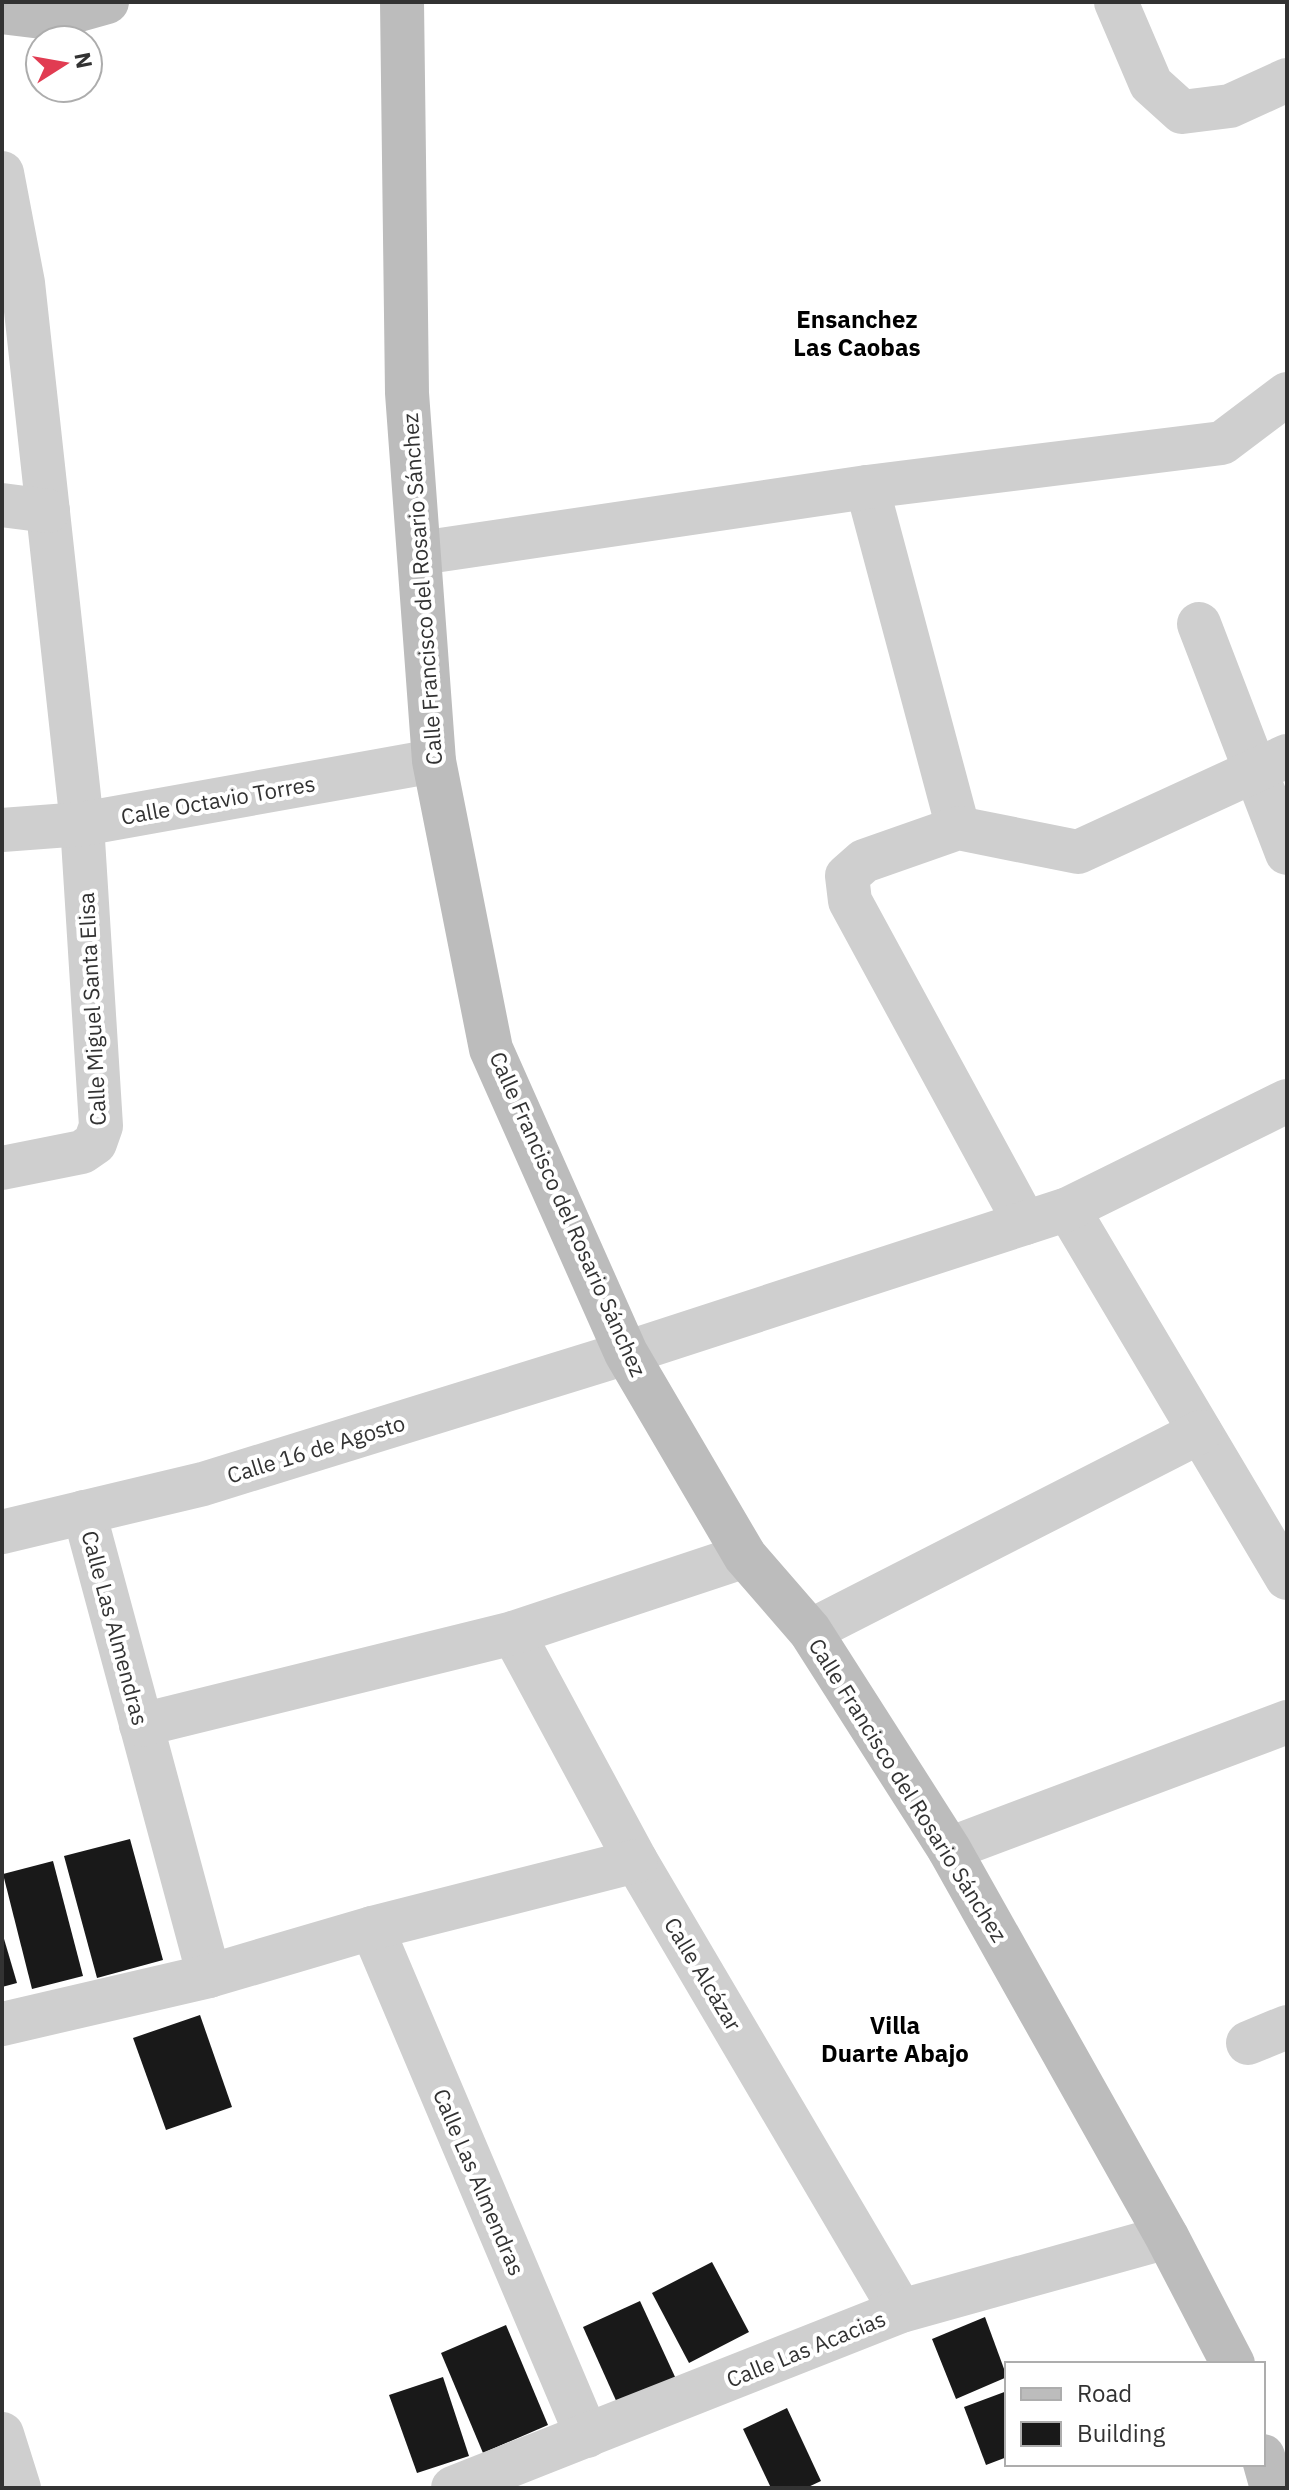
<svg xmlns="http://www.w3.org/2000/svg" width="1289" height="2490" font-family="'IBM Plex Sans',sans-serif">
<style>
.building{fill:#191919}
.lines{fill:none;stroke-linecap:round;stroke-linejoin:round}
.street{stroke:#cfcfcf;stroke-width:44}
.secondary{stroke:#bcbcbc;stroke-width:44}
.labels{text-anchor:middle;stroke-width:8;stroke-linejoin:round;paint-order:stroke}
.street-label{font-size:22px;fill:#323232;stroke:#fff}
.neighbourhood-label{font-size:24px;font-weight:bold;fill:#000;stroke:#fff}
</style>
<rect width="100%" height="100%" fill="#fff"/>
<g class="building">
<path d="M130,1839l33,121 -66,18 -33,-122z"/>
<path d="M53,1861l30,115 -51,13 -29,-115z"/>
<path d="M2,1932l15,51 -15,4z"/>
<path d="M200,2015l32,92 -66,23 -33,-92z"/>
<path d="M712,2262l37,70 -60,31 -37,-70z"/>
<path d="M640,2301l36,78 -58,26 -35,-78z"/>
<path d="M985,2317l22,60 -51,22 -24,-60z"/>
<path d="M506,2325l42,100 -65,28 -42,-100z"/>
<path d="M443,2377l26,79 -52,17 -28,-78z"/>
<path d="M1007,2391v66l-21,8 -22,-58z"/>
<path d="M787,2408l34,73 -15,7h-35l-28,-59z"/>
</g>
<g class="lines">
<g class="street">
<path d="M1116,2l35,82 31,28 48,-6 57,-26"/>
<path d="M2,173l21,110 59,541 19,302 -6,17 -13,9 -80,16"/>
<path d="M867,487l91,341"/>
<path d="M2,505l46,6"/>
<path d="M420,553l447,-66 355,-44 65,-49"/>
<path d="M1199,624l88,229"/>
<path d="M2,830l80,-6 352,-63"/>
<path d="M1068,1209l219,369"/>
<path d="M1025,1223l-175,-322 -3,-25 17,-15 94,-33 120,24 209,-96"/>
<path d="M84,1512l125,464"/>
<path d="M2,1532l201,-48 423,-131 399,-130 43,-14 219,-108"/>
<path d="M810,1631l390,-199"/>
<path d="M513,1633l123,228 265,450"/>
<path d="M141,1725l372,-92 232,-77"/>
<path d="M949,1849l338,-127"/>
<path d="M372,1928l215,508"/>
<path d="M2,2024l207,-48 163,-48 264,-67"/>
<path d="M1248,2043l39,-16"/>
<path d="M2,2434l17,54"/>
<path d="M453,2488l448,-177 266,-74"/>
</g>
<g class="secondary">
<path d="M402,2l5,391 27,368 57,288 135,304 119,203 65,75 139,218 218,388 66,127"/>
<path d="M2,12l48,6 57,-16"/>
<path d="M1263,2456l9,32"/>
</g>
</g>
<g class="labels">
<g class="street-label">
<text transform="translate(422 589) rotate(-94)" y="8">Calle Francisco del Rosario Sánchez</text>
<text transform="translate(218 800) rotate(-10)" y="8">Calle Octavio Torres</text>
<text transform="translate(92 1009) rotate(-93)" y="8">Calle Miguel Santa Elisa</text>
<text transform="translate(568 1214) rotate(66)" y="8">Calle Francisco del Rosario Sánchez</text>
<text transform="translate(316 1449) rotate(-17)" y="8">Calle 16 de Agosto</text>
<text transform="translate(115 1628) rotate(75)" y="8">Calle Las Almendras</text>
<text transform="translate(908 1790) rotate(58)" y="8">Calle Francisco del Rosario Sánchez</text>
<text transform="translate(703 1974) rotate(59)" y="8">Calle Alcázar</text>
<text transform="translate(479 2182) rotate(67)" y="8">Calle Las Almendras</text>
<text transform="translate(806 2349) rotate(-22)" y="8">Calle Las Acacias</text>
</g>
<g class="neighbourhood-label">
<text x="857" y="328">Ensanchez<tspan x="857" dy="28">Las Caobas</tspan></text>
<text x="895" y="2034">Villa<tspan x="895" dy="28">Duarte Abajo</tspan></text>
</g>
</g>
<rect width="1289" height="2490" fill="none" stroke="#323232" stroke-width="8"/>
<rect x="1005" y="2362" width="260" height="104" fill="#ffffff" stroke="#adadad" stroke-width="2"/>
<rect x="1021" y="2388" width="40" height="12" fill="#bcbcbc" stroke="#adadad" stroke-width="2"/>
<text x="1077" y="2402" font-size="24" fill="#323232">Road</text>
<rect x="1021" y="2422" width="40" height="24" fill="#191919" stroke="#adadad" stroke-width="2"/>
<text x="1077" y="2442" font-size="24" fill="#323232">Building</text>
<g transform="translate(64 64) rotate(79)"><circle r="38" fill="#ffffff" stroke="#adadad" stroke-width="2"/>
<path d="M0-6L14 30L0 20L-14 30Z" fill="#e13c52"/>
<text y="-12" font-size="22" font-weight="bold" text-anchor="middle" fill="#323232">N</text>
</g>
</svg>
